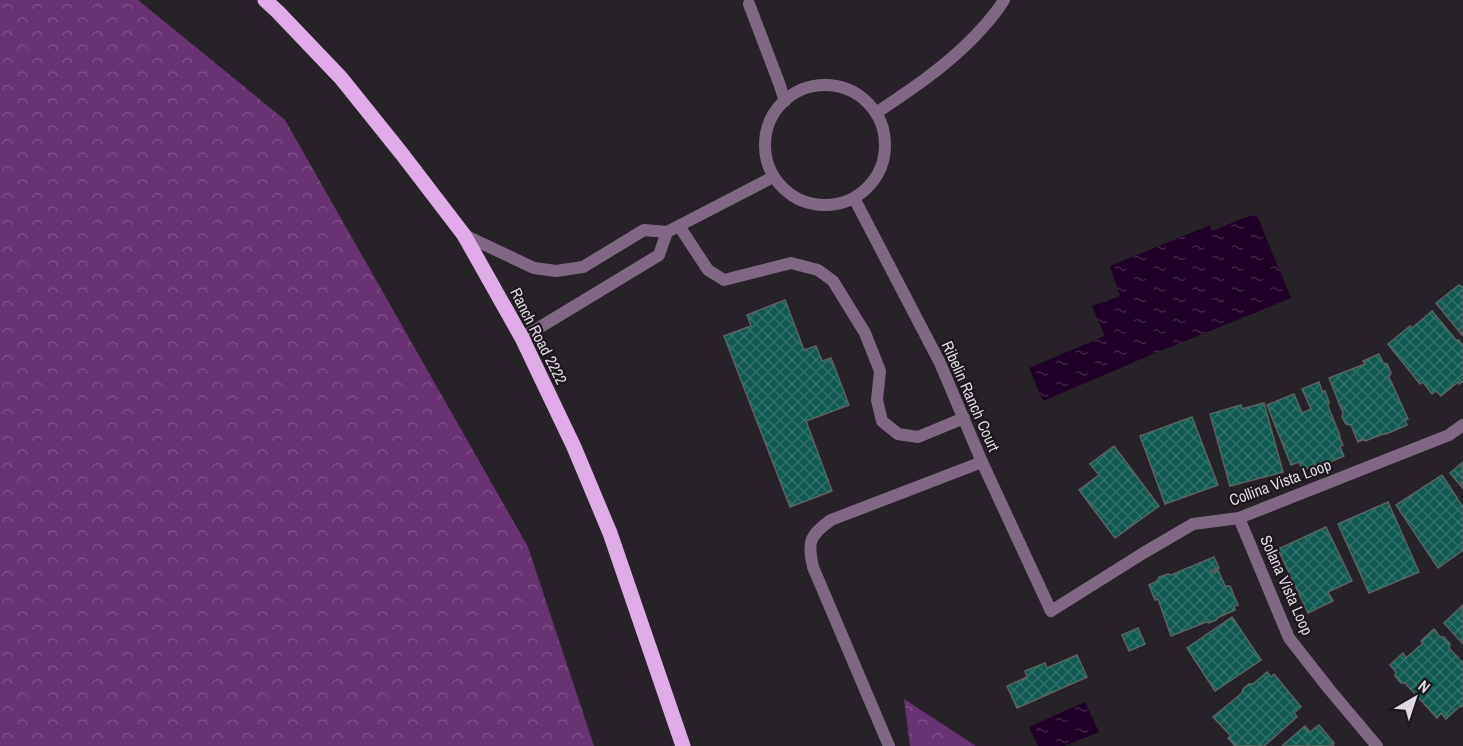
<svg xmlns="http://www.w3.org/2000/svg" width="1463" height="746" font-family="'Archivo Narrow',sans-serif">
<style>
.forest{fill:url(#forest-crowns)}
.water{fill:url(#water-ripples)}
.building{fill:url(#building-cross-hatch);stroke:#5b6462;stroke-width:1.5}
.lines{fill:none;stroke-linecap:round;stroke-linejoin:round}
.service{stroke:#806884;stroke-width:12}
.minor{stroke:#806884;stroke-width:12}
.primary{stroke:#dface8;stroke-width:15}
.labels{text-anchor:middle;stroke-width:4.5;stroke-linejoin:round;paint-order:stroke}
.street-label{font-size:16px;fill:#dedbdf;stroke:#1d181d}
</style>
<defs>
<pattern id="forest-crowns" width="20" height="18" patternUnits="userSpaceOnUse" patternTransform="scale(1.5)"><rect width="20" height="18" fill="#683371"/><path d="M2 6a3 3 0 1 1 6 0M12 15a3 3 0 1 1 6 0" fill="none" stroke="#7d5085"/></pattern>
<pattern id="water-ripples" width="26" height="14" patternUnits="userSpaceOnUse" patternTransform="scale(1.5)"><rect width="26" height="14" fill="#1f0026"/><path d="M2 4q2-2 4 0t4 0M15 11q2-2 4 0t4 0" fill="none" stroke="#3f2545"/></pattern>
<pattern id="building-cross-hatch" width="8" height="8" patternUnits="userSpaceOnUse" patternTransform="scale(1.5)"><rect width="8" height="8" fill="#105a52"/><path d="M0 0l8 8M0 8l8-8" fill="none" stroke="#32716a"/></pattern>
</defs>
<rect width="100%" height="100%" fill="#262227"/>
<g class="forest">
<path d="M0,0h138l147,120 243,427 66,199h-594z"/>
<path d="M904,699l72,47h-66z"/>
</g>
<g class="water">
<path d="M1256,213l35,85 -133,54 -115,49 -14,-33 76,-32 -13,-30 28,-10 -10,-30 100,-41 2,6z"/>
<path d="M1085,702l14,30 -35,14h-26l-9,-19z"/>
</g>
<g class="building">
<path d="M1459,285l4,2 -1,1 1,2v46l-27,-33z"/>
<path d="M785,300l19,50 12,-4 6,15 9,-3 18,47 -43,16 26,70 -42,16 -66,-171 27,-10 -4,-11z"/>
<path d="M1432,311l24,29h3l4,6v35l-4,3 -1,-2 -17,14 -5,-5 -4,3 -9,-12 -3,2 -32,-40 22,-18 2,2z"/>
<path d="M1379,354l4,9 4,1 4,9 -2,4 19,42 -3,1 2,5 -21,9v-1l-21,8 -1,-2 -6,3 -7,-17 -5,-1 -4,-7 1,-4 -14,-35 36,-14 -2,-3z"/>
<path d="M1319,382l3,9h3l4,11 -1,4 12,30h-1l4,9 -3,2 4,9 -21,9 -1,-3 -19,8 -4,-8 -8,3 -24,-60 27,-11 8,19 9,-4 -9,-20z"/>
<path d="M1264,403l19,69 -53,14 -20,-72 31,-9 1,4z"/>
<path d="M1192,417l26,68 -53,19 -25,-68z"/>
<path d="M1114,446l45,60 -44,32 -36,-48 20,-15 -9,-11z"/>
<path d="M1463,462v26l-13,-15z"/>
<path d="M1442,475l21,32v43l-25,18 -42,-63z"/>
<path d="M1388,502l31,70 -50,21 -31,-69z"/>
<path d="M1326,527l26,54 -24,11 5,9 -25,12 -30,-64z"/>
<path d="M1214,557l5,11 -9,3 1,2 7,-3 7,16h5l8,19 -4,1 1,4 -16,7 -3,3 -7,3 -3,-1 -35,14 -13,-37 -3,1 -6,-15 8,-4 2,-4 9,-3 3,1z"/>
<path d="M1463,605v39l-19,-21z"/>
<path d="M1232,617l29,43 -46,31 -28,-43z"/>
<path d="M1138,628l7,16 -16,7 -7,-16z"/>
<path d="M1434,629l6,8h4l6,7 -1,4 14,15v42l-2,2 -1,-1 -14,13 -5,-6 -4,5 -32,-35h-4l-6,-7 1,-4 -6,-7 13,-12 3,5 17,-15 -2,-2z"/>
<path d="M1077,655l10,22 -70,31 -10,-22 20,-9 -2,-6 20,-8 2,5z"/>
<path d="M1267,672l4,5 3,-3 27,33 -7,6 3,4 -33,29h-29l-7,-8 3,-2 -18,-19 29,-24 1,-4 6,-5h4z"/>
<path d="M1319,725l15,18 -2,1 2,2h-52l23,-20 5,6z"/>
</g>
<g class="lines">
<g class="service">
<path d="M749,4l30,79 6,18"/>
<path d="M679,226l29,44 16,10 67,-17 27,7 15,11 32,52 15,38 -3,29 5,21 16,13 20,3 46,-19"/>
<path d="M889,746l-76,-179c-6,-26 -3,-32 18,-47l151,-58"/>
</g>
<g class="minor">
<circle cx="825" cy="145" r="60"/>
<path d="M876,113c36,-24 69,-46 99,-77 11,-12 21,-22 29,-36"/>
<path d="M854,198l86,165 42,99 69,149 94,-59 48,-28 46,-6 210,-83 14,-10"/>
<path d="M464,235l70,33 22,3 27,-4 61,-37 23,2 106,-55"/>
<path d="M522,338l137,-83 8,-23"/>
<path d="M1239,518l50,120 40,51 48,57"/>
</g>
<path class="primary" d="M265,0l13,12 63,66 61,76 62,81 58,103 52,109 36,86 73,213"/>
</g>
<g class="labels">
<g class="street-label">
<text transform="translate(539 336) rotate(63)" y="6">Ranch Road 2222</text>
<text transform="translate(971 396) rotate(66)" y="6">Ribelin Ranch Court</text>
<text transform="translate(1280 482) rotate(-20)" y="6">Collina Vista Loop</text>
<text transform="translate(1287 585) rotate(66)" y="6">Solana Vista Loop</text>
</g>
</g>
<g transform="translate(1415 698) rotate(39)" stroke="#1d181d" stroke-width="4.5" paint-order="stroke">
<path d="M0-4.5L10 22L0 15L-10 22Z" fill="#dedbdf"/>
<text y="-9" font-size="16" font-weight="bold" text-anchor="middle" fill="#dedbdf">N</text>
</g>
</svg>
